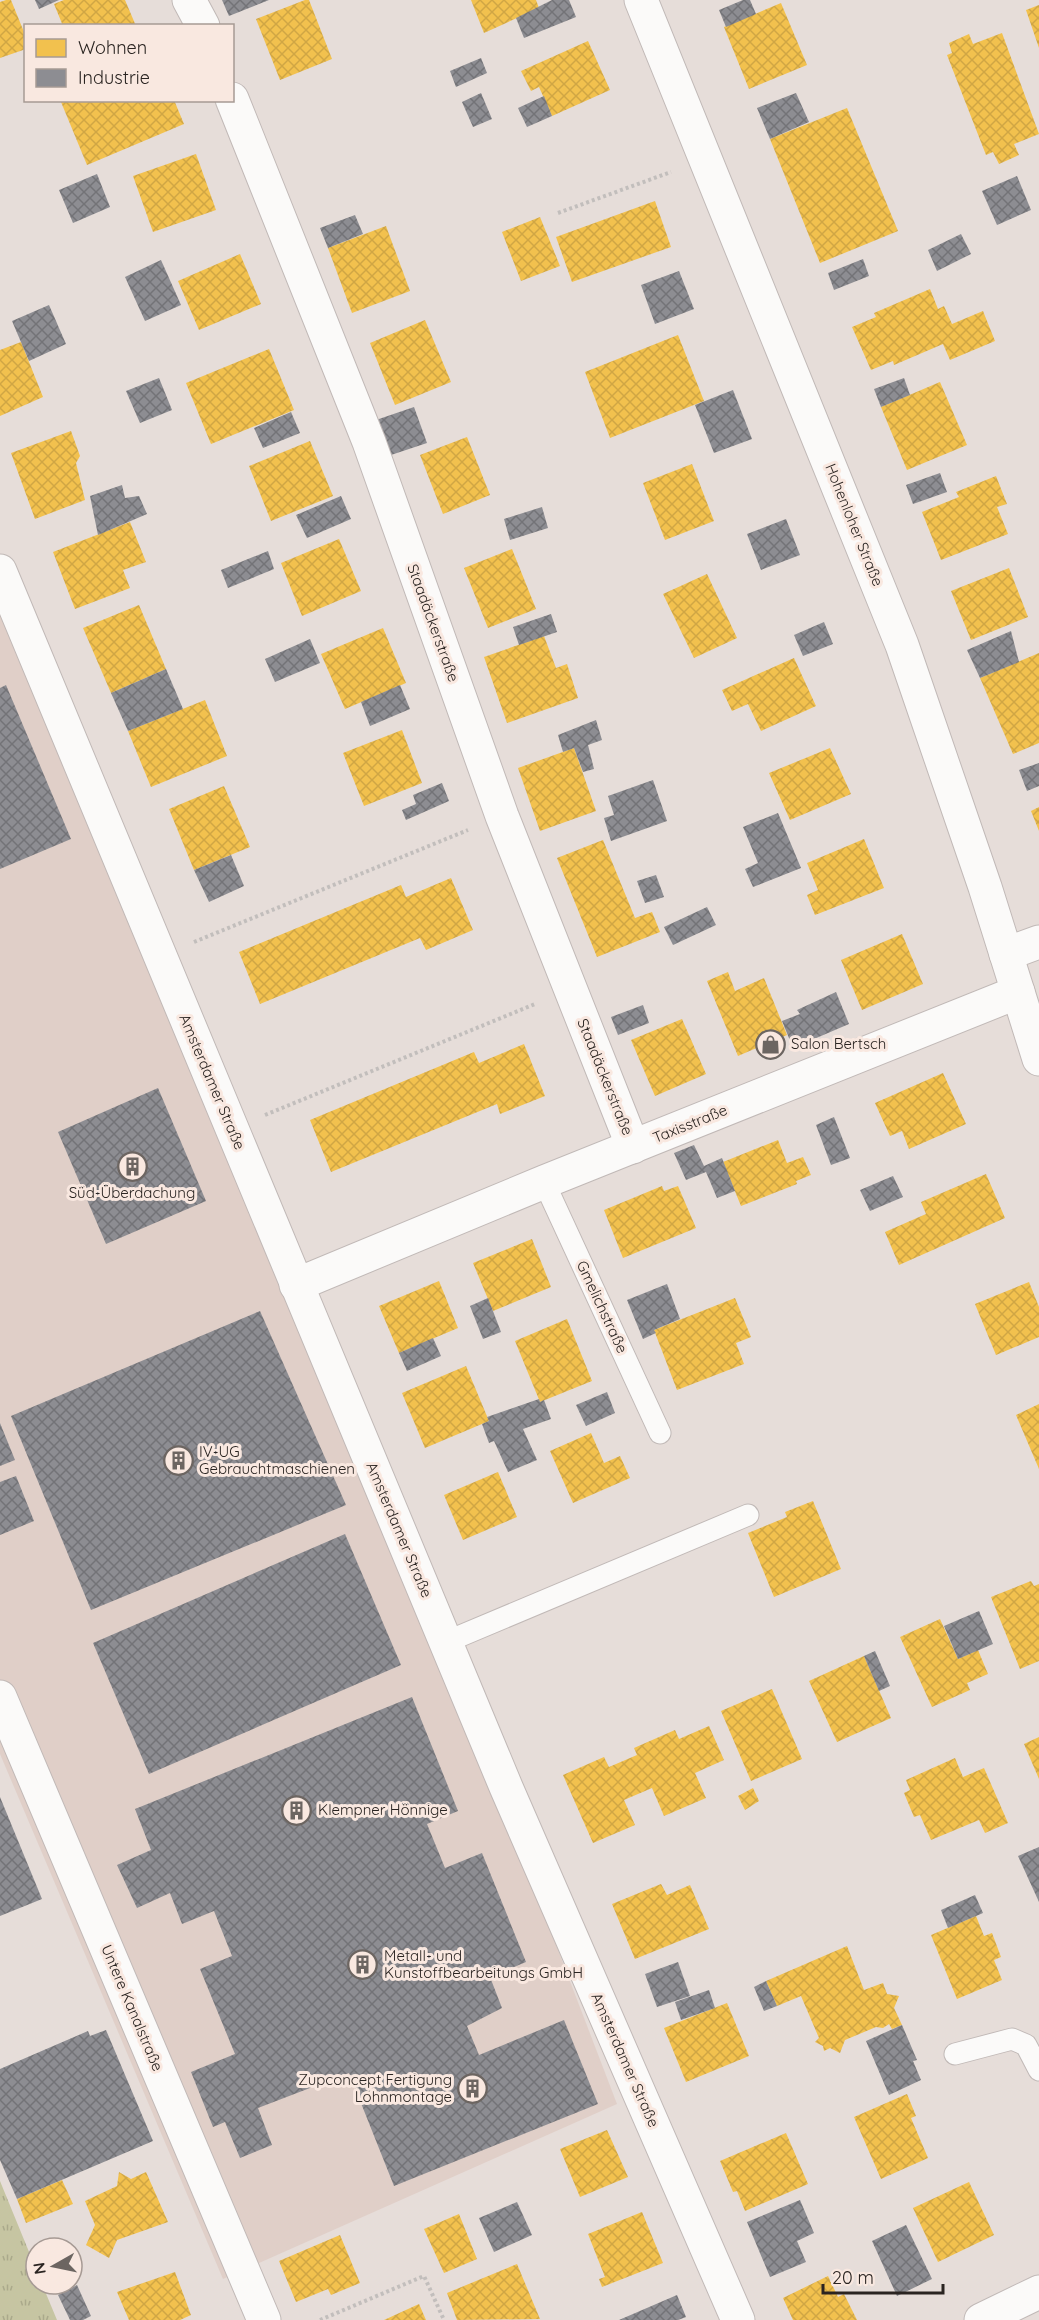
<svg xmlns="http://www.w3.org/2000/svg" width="1039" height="2320" font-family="Quicksand,sans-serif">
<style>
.built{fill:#e0cfc8}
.grass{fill:url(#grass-tufts)}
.homes{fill:url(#homes-cross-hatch)}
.industry{fill:url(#industry-cross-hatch)}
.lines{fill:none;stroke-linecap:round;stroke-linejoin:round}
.lane-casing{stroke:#c1b9b7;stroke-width:23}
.street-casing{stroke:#c1b9b7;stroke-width:35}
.secondary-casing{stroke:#c1b9b7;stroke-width:35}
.path{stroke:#c2bebc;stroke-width:4;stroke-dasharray:3 3;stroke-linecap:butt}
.lane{stroke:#fbfaf9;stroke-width:21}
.street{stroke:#fbfaf9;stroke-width:33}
.secondary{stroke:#fbfaf9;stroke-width:33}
.labels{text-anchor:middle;stroke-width:6;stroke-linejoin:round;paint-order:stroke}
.street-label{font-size:15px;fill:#2a2421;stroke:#f9e8e0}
.poi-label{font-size:15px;fill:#2a2421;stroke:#f9e8e0;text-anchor:start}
</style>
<defs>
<pattern id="grass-tufts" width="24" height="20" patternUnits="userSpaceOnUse" patternTransform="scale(1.5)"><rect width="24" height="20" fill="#c6c5a2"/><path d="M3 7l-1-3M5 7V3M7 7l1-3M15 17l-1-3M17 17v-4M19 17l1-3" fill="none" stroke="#aaa98b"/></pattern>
<pattern id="homes-cross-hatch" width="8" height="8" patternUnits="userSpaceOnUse" patternTransform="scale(1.5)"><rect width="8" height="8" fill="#f2c14e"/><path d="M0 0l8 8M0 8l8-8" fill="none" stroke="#d0a644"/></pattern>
<pattern id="industry-cross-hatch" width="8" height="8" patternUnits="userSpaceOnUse" patternTransform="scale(1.5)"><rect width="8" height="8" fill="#8d8d92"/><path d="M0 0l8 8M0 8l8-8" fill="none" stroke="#737377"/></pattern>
</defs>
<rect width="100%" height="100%" fill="#e6ddd9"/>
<path class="built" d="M0,602l509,1220 108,282 -394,175 -223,-525z"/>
<path class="grass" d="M0,2181l36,88v15h6l15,36h-57z"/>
<g class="homes">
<path d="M6,0h5l15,37v12l-26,9v-56z"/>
<path d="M64,0h61l11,26h-73l-9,-22z"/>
<path d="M305,0h4l23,59 -52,21 -24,-61z"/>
<path d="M471,0h65l3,8 -55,25z"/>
<path d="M781,3l26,62 -58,24 -25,-62z"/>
<path d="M1039,5v43l-13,-38z"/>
<path d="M1002,33l37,101 -25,10 5,11 -20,9 -6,-12 -7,3 -39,-100 5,-2 -3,-10 20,-9 4,10z"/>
<path d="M588,41l22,49 -58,26 -13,-29 -8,4 -10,-20z"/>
<path d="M65,100h109l10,24 -97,41 -26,-63z"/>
<path d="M847,108l51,123 -78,32 -50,-124z"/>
<path d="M196,154l20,56 -63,22 -20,-56z"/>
<path d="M655,201l16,46 -99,35 -16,-45z"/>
<path d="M540,217l20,49 -39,15 -19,-49z"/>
<path d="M386,226l24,65 -58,22 -24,-65z"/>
<path d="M240,254l21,50 -62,26 -21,-49z"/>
<path d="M930,289l8,20 6,-3 8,18 31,-13 12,30 -45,19 -7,-16 -49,21 -1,-4 -22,9 -19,-43 24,-10 -2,-4z"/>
<path d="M425,320l26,62 -56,23 -25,-62z"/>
<path d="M678,335l26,66 -94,37 -25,-66z"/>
<path d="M21,342l22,55 -43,19v-66z"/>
<path d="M269,349l25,61 -83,34 -25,-61z"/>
<path d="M940,382l27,63 -60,25 -26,-63z"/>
<path d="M71,431l9,25 -4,7 9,37 -50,19 -24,-66z"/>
<path d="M467,437l23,58 -47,19 -23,-59z"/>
<path d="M310,441l23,55 -62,25 -22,-55z"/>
<path d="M692,464l22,57 -49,19 -22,-57z"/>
<path d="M996,476l11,28 -10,3 11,27 -67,26 -19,-48 37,-15 -3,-5z"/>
<path d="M130,522l16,40 -23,8 7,18 -55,21 -22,-57z"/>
<path d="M339,539l22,52 -59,25 -21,-53z"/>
<path d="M512,549l24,60 -48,19 -24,-60z"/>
<path d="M1009,568l19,49 -57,23 -20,-49z"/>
<path d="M707,574l30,64 -43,20 -31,-64z"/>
<path d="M139,605l27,64 -55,24 -28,-65z"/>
<path d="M383,628l23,55 -61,26 -24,-55z"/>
<path d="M544,636l12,32 11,-4 11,34 -71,25 -23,-66z"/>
<path d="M1039,653v90l-26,11 -33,-76z"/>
<path d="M794,658l22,48 -55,25 -13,-27 -16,7 -10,-21z"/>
<path d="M205,700l22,56 -76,31 -23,-56z"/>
<path d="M402,730l20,53 -58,23 -21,-53z"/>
<path d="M574,748l22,63 -56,20 -22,-63z"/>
<path d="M830,748l21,46 -61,26 -21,-47z"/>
<path d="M224,786l26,61 -56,23 -25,-61z"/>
<path d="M1039,807v24l-8,-20z"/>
<path d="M864,839l20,49 -69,27 -8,-20 11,-5 -11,-27z"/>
<path d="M603,840l32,78 17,-6 8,20 -63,25 -40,-99z"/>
<path d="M451,878l22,52 -47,20 -6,-12 -160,66 -21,-52 162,-67 5,12z"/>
<path d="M902,934l21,50 -61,26 -21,-50z"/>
<path d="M728,972l7,19 29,-13 23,57 -49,21 -31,-75z"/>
<path d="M682,1019l24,55 -51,22 -24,-56z"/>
<path d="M524,1044l21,52 -45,18 -3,-10 -166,68 -21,-52 164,-68 5,11z"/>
<path d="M943,1073l23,51 -57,25 -7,-18 -12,5 -15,-33z"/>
<path d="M778,1140l9,23 16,-6 8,18 -15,6 1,3 -56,22 -18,-44z"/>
<path d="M986,1174l19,44 -106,47 -14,-33 41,-18 -5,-12z"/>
<path d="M662,1186l2,5 14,-5 18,42 -73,30 -19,-48z"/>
<path d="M532,1239l19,48 -58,24 -20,-48z"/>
<path d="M439,1281l19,47 -59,25 -20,-47z"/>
<path d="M1029,1282l10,25v30l-43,18 -21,-51z"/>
<path d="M735,1298l16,39 -15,6 8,21 -67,26 -23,-60z"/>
<path d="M567,1319l25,62 -52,21 -25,-61z"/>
<path d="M466,1366l23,55 -64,27 -23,-55z"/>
<path d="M1039,1404v65l-23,-54z"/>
<path d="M591,1433l13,30 16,-7 10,22 -57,25 -23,-52z"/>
<path d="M498,1472l19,45 -54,23 -19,-45z"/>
<path d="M813,1501l28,68 -67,28 -26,-64 39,-16 -2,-5z"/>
<path d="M1031,1581l3,5 5,-2v77l-19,8 -29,-72z"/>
<path d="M940,1619l18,40 20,-9 10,24 -21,9 3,7 -38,17 -32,-70z"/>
<path d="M864,1656l27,62 -54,24 -28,-61z"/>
<path d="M772,1689l30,70 -51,22 -30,-70z"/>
<path d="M709,1726l15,34 -29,13 11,25 -42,18 -12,-28 -28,12 11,25 -42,18 -30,-68 41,-18 5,10 28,-12 -3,-7 41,-18 4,9z"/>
<path d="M1039,1737v42l-15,-35z"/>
<path d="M955,1758l8,19 21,-9 24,55 -23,10 -6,-13 -48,20 -11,-25 -6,2 -10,-24 6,-3 -4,-10z"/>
<path d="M753,1788l6,13 -14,9 -7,-14z"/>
<path d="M661,1884l6,11 23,-10 19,44 -74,30 -23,-55z"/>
<path d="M976,1916l8,20 8,-3 9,24 -7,3 8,20 -45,19 -26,-64z"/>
<path d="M847,1946l17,44 19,-7 4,11 12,2 -5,12 8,17 -10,4 -3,-5 -6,4 -7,-1 -31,13 -5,13 -10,-5 -6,3 -1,-5 -8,-4 4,-4 -18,-42 -24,10 -11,-25z"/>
<path d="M727,2003l22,53 -63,26 -22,-54z"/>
<path d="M907,2094l9,22 -5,2 17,40 -47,21 -27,-62z"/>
<path d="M607,2130l21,47 -48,20 -20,-48z"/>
<path d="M786,2133l22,51 -63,27 -8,-20 -4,1 -13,-31z"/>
<path d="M119,2172l12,7 15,-7 22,50 -51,18 -8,18 -23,-13 9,-20 -10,-24 32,-15z"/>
<path d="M62,2180l11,24 -47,19 -9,-24z"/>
<path d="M969,2182l25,53 -56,27 -25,-54z"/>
<path d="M642,2212l21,51 -61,24 -3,-8 6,-2 -17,-43z"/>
<path d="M459,2214l18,45 -33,14 -20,-44z"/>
<path d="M340,2235l20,48 -29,12 -3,-6 -32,13 -17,-41z"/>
<path d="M517,2264l23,55 -83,1 -10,-27z"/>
<path d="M175,2272l16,43 -11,5h-51l-12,-28z"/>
<path d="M828,2276l10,21 6,-3 13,26h-64l-10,-22z"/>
<path d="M419,2304l7,16h-42z"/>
</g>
<g class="industry">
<path d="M35,0h24l-20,9z"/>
<path d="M222,0h47l-40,16z"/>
<path d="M552,0h17l7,17 -52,21 -8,-20z"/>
<path d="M743,0h7l6,14 -30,13 -7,-17z"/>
<path d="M481,58l6,15 -31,14 -6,-16z"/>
<path d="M481,93l11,26 -19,8 -11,-25z"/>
<path d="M796,93l13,29 -39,17 -13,-31z"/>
<path d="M544,96l8,20 -25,11 -9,-19z"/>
<path d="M97,174l13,33 -37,16 -14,-33z"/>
<path d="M1017,176l14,34 -34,15 -15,-34z"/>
<path d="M355,215l8,19 -35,14 -8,-20z"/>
<path d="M961,234l10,20 -34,17 -9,-21z"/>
<path d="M863,259l6,17 -35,14 -6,-17z"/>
<path d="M161,260l20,45 -36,16 -20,-44z"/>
<path d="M679,271l15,38 -39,15 -14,-39z"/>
<path d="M49,305l17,39 -37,17 -17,-40z"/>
<path d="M159,378l13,32 -32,13 -14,-32z"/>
<path d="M904,378l6,17 -29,12 -7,-18z"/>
<path d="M733,390l19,49 -38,14 -19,-48z"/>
<path d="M414,407l13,36 -39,13 -12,-36z"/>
<path d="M291,412l9,21 -37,15 -9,-20z"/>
<path d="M940,473l7,19 -34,12 -7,-19z"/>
<path d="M122,485l3,13 14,-2 8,18 -49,21 -8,-39z"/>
<path d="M341,496l10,23 -44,19 -11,-23z"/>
<path d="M542,507l6,21 -38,12 -6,-21z"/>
<path d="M786,519l14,36 -39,15 -14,-36z"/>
<path d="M268,551l6,18 -46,19 -7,-18z"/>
<path d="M551,614l6,18 -38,13 -6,-18z"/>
<path d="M824,622l9,22 -30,12 -9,-21z"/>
<path d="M1011,631l8,31 -39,16 -13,-28z"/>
<path d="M310,639l10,24 -45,19 -10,-23z"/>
<path d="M166,669l17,40 -55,22 -17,-38z"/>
<path d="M6,685l65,154 -71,30v-181z"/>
<path d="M400,685l10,24 -40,17 -9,-24z"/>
<path d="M596,720l6,20 -14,5 6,24 -11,3 -9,-24 -11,4 -5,-17z"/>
<path d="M1039,763v23l-12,5 -8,-21z"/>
<path d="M653,780l14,41 -56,20 -7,-23 10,-3 -6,-19z"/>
<path d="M442,783l7,18 -43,19 -4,-10 14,-6 -3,-9z"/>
<path d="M778,813l23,55 -48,19 -8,-18 13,-6 -15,-36z"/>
<path d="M231,855l13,31 -35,16 -15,-32z"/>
<path d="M656,875l8,22 -19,6 -8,-22z"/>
<path d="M707,907l9,18 -43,20 -9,-18z"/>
<path d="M836,992l13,32 -56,24 -11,-27 18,-7 -3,-4z"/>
<path d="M643,1005l6,18 -31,12 -7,-18z"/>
<path d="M158,1088l48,113 -100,43 -48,-112z"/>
<path d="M834,1117l16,41 -19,7 -15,-40z"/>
<path d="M694,1145l10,21 18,-8 13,33 -18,7 -11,-26 -20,8 -12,-27z"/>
<path d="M893,1176l10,21 -33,14 -10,-21z"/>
<path d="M667,1284l13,35 -26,11 2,3 -13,6 -16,-39z"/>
<path d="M488,1298l13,34 -18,7 -13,-33z"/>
<path d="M260,1311l86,194 -255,105 -80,-194z"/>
<path d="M433,1338l8,18 -34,15 -8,-18z"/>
<path d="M607,1392l8,21 -29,13 -10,-21z"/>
<path d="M539,1399l1,3 4,-2 7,19 -28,10 14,31 -29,12 -14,-31 -5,2 -7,-19 7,-3 -2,-4z"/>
<path d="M0,1423l15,37 -15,6z"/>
<path d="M16,1476l18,45 -34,14v-53z"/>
<path d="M345,1534l56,131 -252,109 -56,-131z"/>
<path d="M979,1611l14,33 -35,15 -14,-33z"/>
<path d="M875,1651l15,35 -11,5 -15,-35z"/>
<path d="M412,1697l46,114 -31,13 18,44 37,-15 44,109 -36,15 12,31 -35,18 12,29 85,-35 34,84 -204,82 -45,-113 -91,35 14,37 -32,13 -15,-36 -12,5 -22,-55 44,-18 -35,-85 32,-13 -18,-45 -32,13 -12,-31 -33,15 -20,-43 34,-15 -16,-41z"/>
<path d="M0,1797l42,102 -42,17z"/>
<path d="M1039,1847v55l-21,-46z"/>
<path d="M975,1895l8,18 -35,15 -7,-18z"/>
<path d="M678,1962l12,34 -33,11 -12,-33z"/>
<path d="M766,1981l11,25 -13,5 -10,-24z"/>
<path d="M709,1990l6,18 -34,12 -6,-18z"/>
<path d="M902,2025l15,35 -4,1 8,19 -32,15 -23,-54z"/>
<path d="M106,2030l47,111 -136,58 -17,-39v-91l88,-38 2,5z"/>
<path d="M800,2200l14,33 -17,8 9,21 -36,15 -23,-55z"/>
<path d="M517,2202l15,33 -38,17 -15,-34z"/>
<path d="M906,2225l26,54 -35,17 -25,-55z"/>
<path d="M77,2285l14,31 -8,4h-13l-12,-25z"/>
<path d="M677,2295l9,22 -8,3h-59z"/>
</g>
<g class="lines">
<defs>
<g id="lane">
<path d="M544,1182l116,251"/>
<path d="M446,1642l302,-127"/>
<path d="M955,2054l57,-15 14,6 13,25"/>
</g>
<g id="street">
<path d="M189,0l14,26"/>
<path d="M232,99l137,343 133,374 131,331"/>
<path d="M0,571l506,1216 232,533"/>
<path d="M1006,954l33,-12"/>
<path d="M296,1285l248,-103 474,-190"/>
<path d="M0,1697l264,623"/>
<path d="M981,2320l58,-28"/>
</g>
<path id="secondary" d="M641,0l261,645 83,242 54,172"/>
</defs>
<use href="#lane" class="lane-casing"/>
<use href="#street" class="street-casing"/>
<use href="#secondary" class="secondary-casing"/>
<g class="path">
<path d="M558,213l113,-41"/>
<path d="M194,942l274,-112"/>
<path d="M265,1115l270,-111"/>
<path d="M320,2320l104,-44 20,44"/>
</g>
<use href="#lane" class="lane"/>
<use href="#street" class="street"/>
<use href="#secondary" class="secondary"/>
</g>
<defs>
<symbol id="shop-ring" viewBox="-11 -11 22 22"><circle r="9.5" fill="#f9e8e0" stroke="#6c6561" stroke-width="1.5"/><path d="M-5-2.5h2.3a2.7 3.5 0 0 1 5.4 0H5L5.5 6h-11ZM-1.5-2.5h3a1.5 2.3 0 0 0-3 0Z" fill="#6c6561"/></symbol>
<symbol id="building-ring" viewBox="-11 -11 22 22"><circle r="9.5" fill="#f9e8e0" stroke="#6c6561" stroke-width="1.5"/><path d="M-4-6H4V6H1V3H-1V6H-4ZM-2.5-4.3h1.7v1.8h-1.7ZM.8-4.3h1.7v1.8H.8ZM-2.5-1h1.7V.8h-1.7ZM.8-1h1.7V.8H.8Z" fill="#6c6561"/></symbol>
</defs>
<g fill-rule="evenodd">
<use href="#shop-ring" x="754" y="1028" width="33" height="33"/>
<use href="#building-ring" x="116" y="1150" width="33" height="33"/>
<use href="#building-ring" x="162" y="1444" width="33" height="33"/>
<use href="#building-ring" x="280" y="1794" width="33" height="33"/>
<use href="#building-ring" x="346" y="1948" width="33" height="33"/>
<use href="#building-ring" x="456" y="2072" width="33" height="33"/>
</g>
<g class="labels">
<g class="street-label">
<text transform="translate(854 525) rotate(68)" y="5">Hohenloher Straße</text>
<text transform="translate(433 623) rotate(70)" y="5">Staadäckerstraße</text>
<text transform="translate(605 1077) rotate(68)" y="5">Staadäckerstraße</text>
<text transform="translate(212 1082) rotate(67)" y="5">Amsterdamer Straße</text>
<text transform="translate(690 1124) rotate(-22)" y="5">Taxisstraße</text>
<text transform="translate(602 1307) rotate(65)" y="5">Gmelichstraße</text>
<text transform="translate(399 1530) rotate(67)" y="5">Amsterdamer Straße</text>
<text transform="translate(132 2008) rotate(67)" y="5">Untere Kanalstraße</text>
<text transform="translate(625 2060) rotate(66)" y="5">Amsterdamer Straße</text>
</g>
<g class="poi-label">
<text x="791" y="1049">Salon Bertsch</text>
<text x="132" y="1198" text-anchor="middle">Süd-Überdachung</text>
<text x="199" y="1457">IV-UG<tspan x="199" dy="17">Gebrauchtmaschienen</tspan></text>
<text x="318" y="1815">Klempner Hönnige</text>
<text x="384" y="1961">Metall- und<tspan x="384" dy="17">Kunstoffbearbeitungs GmbH</tspan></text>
<text x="452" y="2085" text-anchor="end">Zupconcept Fertigung<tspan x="452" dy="17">Lohnmontage</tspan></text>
</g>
</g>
<rect x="24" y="24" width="210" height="78" fill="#f9e8e0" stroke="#a69a94" stroke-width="1.5"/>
<rect x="36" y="39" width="30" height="18" fill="#f2c14e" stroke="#a69a94" stroke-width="1.5"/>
<text x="78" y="54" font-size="18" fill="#2a2421">Wohnen</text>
<rect x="36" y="69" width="30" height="18" fill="#8d8d92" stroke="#a69a94" stroke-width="1.5"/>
<text x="78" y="84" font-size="18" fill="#2a2421">Industrie</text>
<g transform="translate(54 2266) rotate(261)"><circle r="28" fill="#f9e8e0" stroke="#a69a94" stroke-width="1.5"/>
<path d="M0-4.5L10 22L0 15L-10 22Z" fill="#6c6561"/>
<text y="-9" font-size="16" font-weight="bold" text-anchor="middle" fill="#2a2421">N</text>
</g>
<path d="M823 2284v9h120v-9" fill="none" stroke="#2a2421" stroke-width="3"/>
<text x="832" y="2284" font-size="18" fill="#2a2421" stroke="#f9e8e0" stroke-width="4.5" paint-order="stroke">20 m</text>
</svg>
